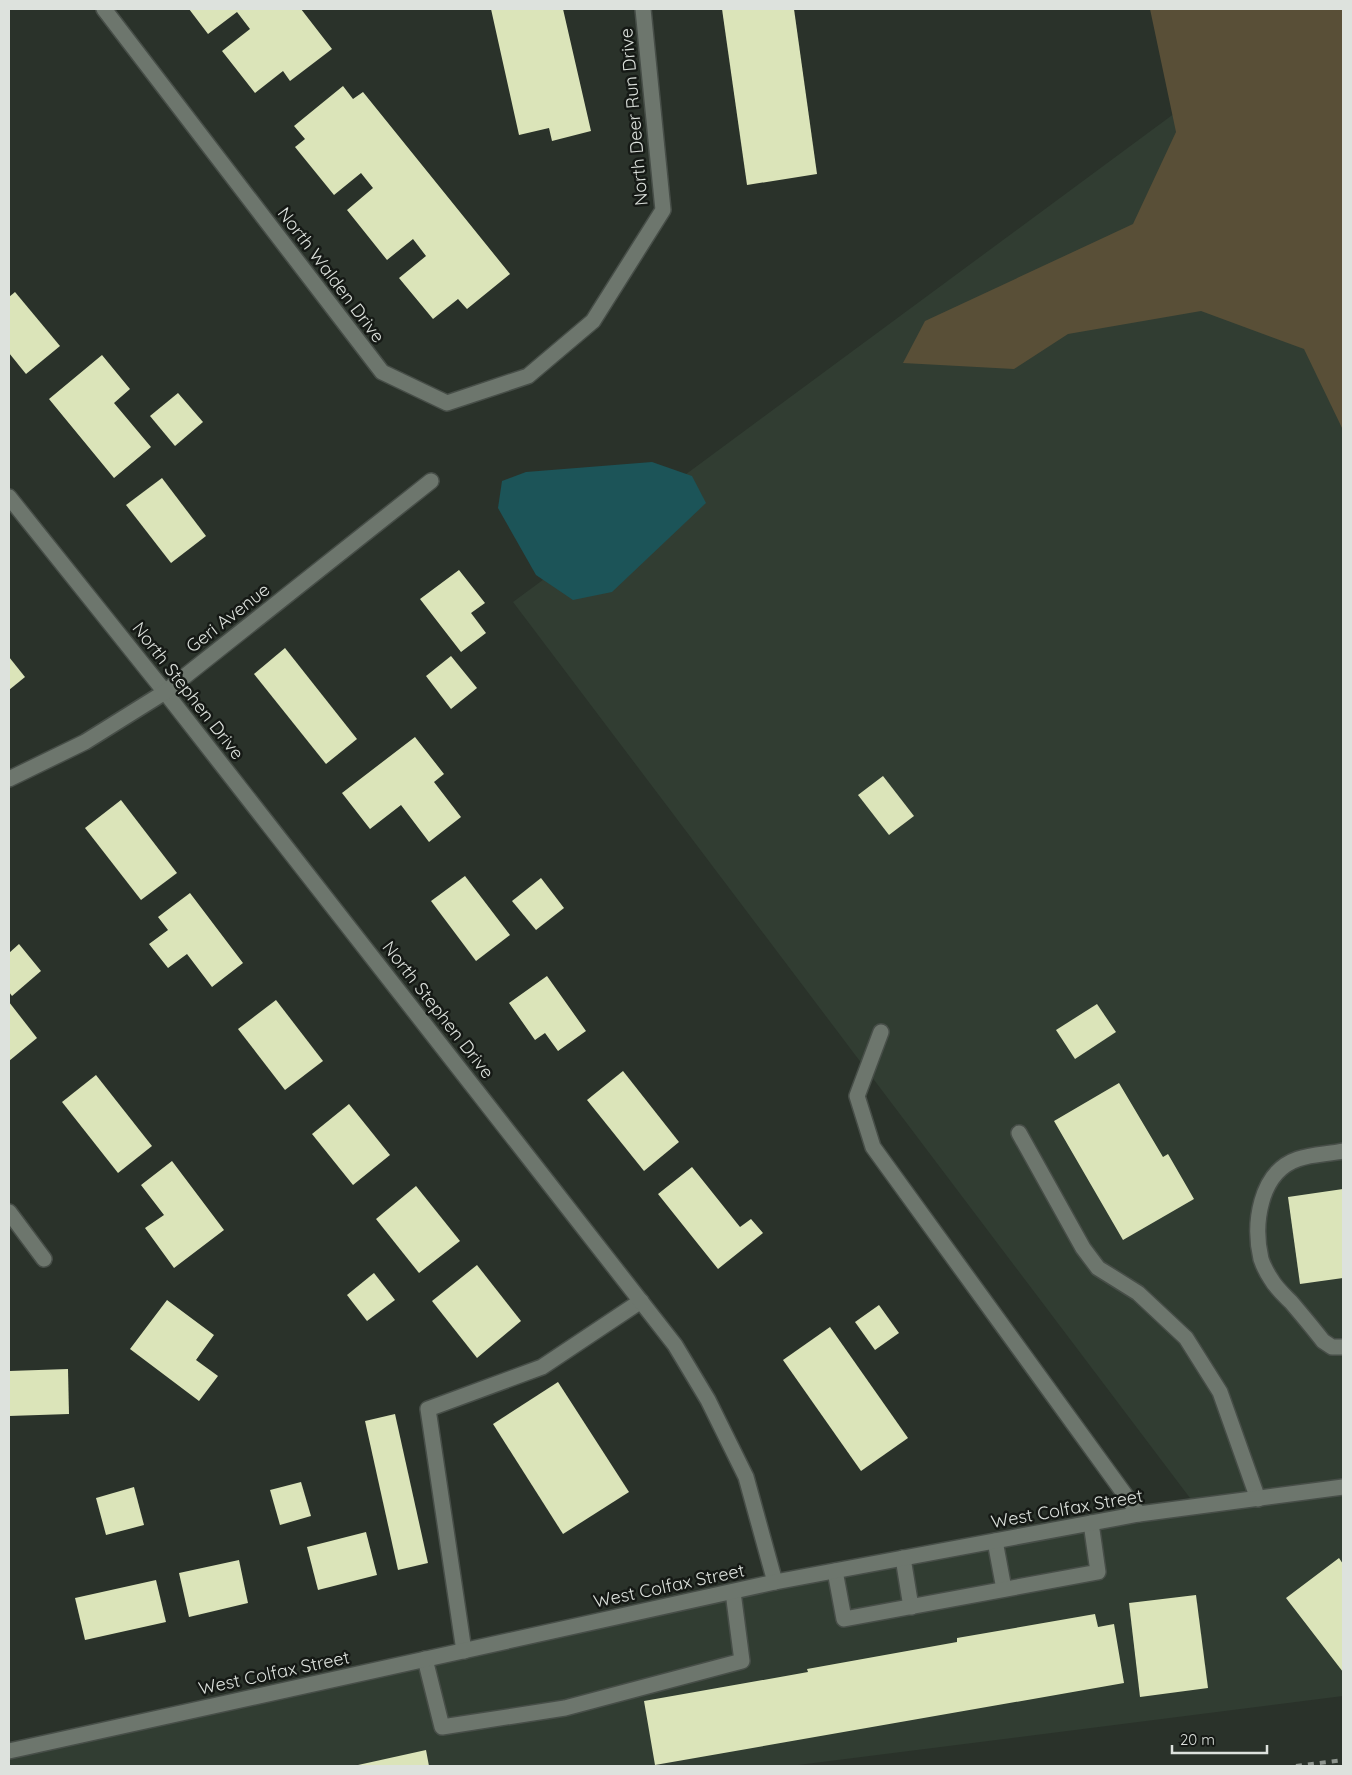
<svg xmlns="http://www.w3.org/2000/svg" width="1352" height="1775" font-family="Quicksand,sans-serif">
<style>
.built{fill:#313d32}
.green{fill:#594f37}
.water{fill:#1c5458}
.building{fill:#dbe4b9}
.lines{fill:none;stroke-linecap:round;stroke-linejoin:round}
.service-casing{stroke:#474e48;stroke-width:18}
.minor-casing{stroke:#474e48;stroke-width:18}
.tertiary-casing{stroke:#474e48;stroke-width:18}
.service{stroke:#6d766d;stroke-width:15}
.minor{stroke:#6d766d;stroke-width:15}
.tertiary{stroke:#6d766d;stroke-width:15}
.rail{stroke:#8d948d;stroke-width:4;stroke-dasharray:6 6;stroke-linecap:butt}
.labels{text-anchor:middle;stroke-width:5;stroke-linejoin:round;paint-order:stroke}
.street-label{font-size:18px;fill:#dde2dd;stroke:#151915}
</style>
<rect width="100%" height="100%" fill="#2a322a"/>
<path class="built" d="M1343,44v1652l-553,70h-781v-15l766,-169 421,-76 -683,-904 731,-540z"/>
<path class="green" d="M1150,9h193v421l-39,-81 -103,-38 -133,23 -54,35 -111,-6 22,-42 208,-97 43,-92z"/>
<path class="water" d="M652,462l40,14 14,27 -94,89 -39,8 -37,-25 -38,-67 4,-27 24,-9z"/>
<g class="building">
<path d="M189,9h112l31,40 -42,32 -7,-10 -28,22 -33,-42 28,-22 -13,-17 -29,22z"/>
<path d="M491,9h72l28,122 -39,10 -3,-13 -30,7z"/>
<path d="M722,9h72l23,165 -70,11z"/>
<path d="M343,86l10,13 10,-7 147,182 -43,35 -9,-10 -25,20 -34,-41 27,-22 -13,-17 -26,21 -40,-50 26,-22 -12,-15 -27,22 -39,-48 10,-8 -11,-13z"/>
<path d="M15,292l45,54 -34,28 -17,-21v-56z"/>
<path d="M102,355l28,34 -16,14 37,44 -37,31 -65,-79z"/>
<path d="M178,393l25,29 -28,24 -25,-30z"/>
<path d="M162,478l44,58 -35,27 -45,-58z"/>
<path d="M459,570l26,33 -14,10 15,20 -25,19 -41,-53z"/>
<path d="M285,648l72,91 -31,25 -72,-90z"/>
<path d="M451,656l26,32 -26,21 -25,-33z"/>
<path d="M9,657l16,20 -16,13z"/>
<path d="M415,737l29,37 -10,8 27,35 -32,25 -28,-37 -31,24 -28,-36z"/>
<path d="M883,776l31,40 -25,19 -31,-40z"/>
<path d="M121,800l56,73 -36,27 -56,-72z"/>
<path d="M465,876l45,59 -34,26 -45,-60z"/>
<path d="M541,878l23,30 -28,22 -24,-29z"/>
<path d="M190,893l53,70 -31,24 -25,-33 -19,14 -19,-24 19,-14 -10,-13z"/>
<path d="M19,944l22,27 -29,25 -3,-4v-39z"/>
<path d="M547,976l39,55 -28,20 -13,-18 -10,7 -26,-37z"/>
<path d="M276,1000l47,61 -38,29 -47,-61z"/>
<path d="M9,1002l28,36 -28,23z"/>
<path d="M1097,1004l19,28 -41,27 -19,-29z"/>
<path d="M623,1071l56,71 -35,29 -57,-71z"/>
<path d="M96,1075l56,71 -34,27 -56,-71z"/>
<path d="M1119,1083l44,74 5,-3 26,45 -71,41 -69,-119z"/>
<path d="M349,1104l41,51 -37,30 -41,-51z"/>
<path d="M172,1161l52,69 -50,38 -29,-40 19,-13 -23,-30z"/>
<path d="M692,1167l48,60 11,-8 12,14 -45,36 -60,-75z"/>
<path d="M416,1186l44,55 -41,32 -43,-54z"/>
<path d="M1343,1189v89l-43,6 -12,-87z"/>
<path d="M477,1265l44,56 -44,37 -45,-57z"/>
<path d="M374,1273l21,27 -28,21 -20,-26z"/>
<path d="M167,1300l47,35 -18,25 22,16 -19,25 -69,-52z"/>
<path d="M879,1305l20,28 -24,17 -20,-28z"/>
<path d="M830,1327l78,111 -47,33 -78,-111z"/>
<path d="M68,1369l1,45 -60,2v-45z"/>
<path d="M558,1382l71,110 -66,42 -70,-110z"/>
<path d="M395,1414l33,149 -30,7 -33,-149z"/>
<path d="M301,1482l10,34 -31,9 -10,-35z"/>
<path d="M134,1487l10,38 -38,10 -10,-37z"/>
<path d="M366,1532l11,43 -59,15 -11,-43z"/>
<path d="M1339,1558l4,6v46l-1,2 1,2v58l-57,-74z"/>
<path d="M239,1560l9,43 -59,14 -10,-44z"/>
<path d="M156,1580l10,42 -81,18 -10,-42z"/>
<path d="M1196,1595l12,93 -68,9 -11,-94z"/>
<path d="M1095,1614l3,13 16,-3 10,59 -469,82 -11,-64 164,-29 -1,-3 150,-27v-4z"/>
<path d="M426,1750l3,16h-71v-1z"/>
</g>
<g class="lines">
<defs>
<g id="service">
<path d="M881,1032l-24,64 16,51 266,367"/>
<path d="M1019,1133l64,115 15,20 40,25 48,45 34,54 38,107"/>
<path d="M1343,1151c-14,3 -31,3 -45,8 -39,13 -45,66 -37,100 2,6 6,14 10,20 5,9 13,16 20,23 11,13 22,26 32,39l9,6h11"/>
<path d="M995,1541l9,48"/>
<path d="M903,1558l8,49"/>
<path d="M835,1571l9,48 254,-47 -7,-49"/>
<path d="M464,1651l-36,-242 114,-42 99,-66"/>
<path d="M425,1659l17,68 123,-19 177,-47 -9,-69"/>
</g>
<g id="minor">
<path d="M104,9l278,363 65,31 81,-27 65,-55 70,-111 -20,-201"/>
<path d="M9,497l156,195 510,653 33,55 38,77 29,105"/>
<path d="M9,779l76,-37 80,-50 266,-211"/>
<path d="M9,1212l35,47"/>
</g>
<path id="tertiary" d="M9,1751l766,-169 364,-68 204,-27"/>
</defs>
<use href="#service" class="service-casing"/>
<use href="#minor" class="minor-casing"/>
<use href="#tertiary" class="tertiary-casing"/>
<use href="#service" class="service"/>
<use href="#minor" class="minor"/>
<use href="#tertiary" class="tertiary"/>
<path class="rail" d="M1296,1766l47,-6"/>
</g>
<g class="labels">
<g class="street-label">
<text transform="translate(634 117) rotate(-95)" y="6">North Deer Run Drive</text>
<text transform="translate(331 275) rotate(53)" y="6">North Walden Drive</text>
<text transform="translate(228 618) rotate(-38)" y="6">Geri Avenue</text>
<text transform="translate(188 691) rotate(52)" y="6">North Stephen Drive</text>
<text transform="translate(438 1010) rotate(52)" y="6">North Stephen Drive</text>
<text transform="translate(1067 1509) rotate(-10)" y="6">West Colfax Street</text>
<text transform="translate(669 1586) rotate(-12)" y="6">West Colfax Street</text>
<text transform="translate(274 1673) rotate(-12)" y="6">West Colfax Street</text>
</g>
</g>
<rect width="1352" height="1775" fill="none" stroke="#dde2dd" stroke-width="20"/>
<path d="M1172 1745v8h95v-8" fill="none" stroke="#dde2dd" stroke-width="2.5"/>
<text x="1180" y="1745" font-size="15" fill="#dde2dd" stroke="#151915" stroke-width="4" paint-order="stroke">20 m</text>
</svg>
